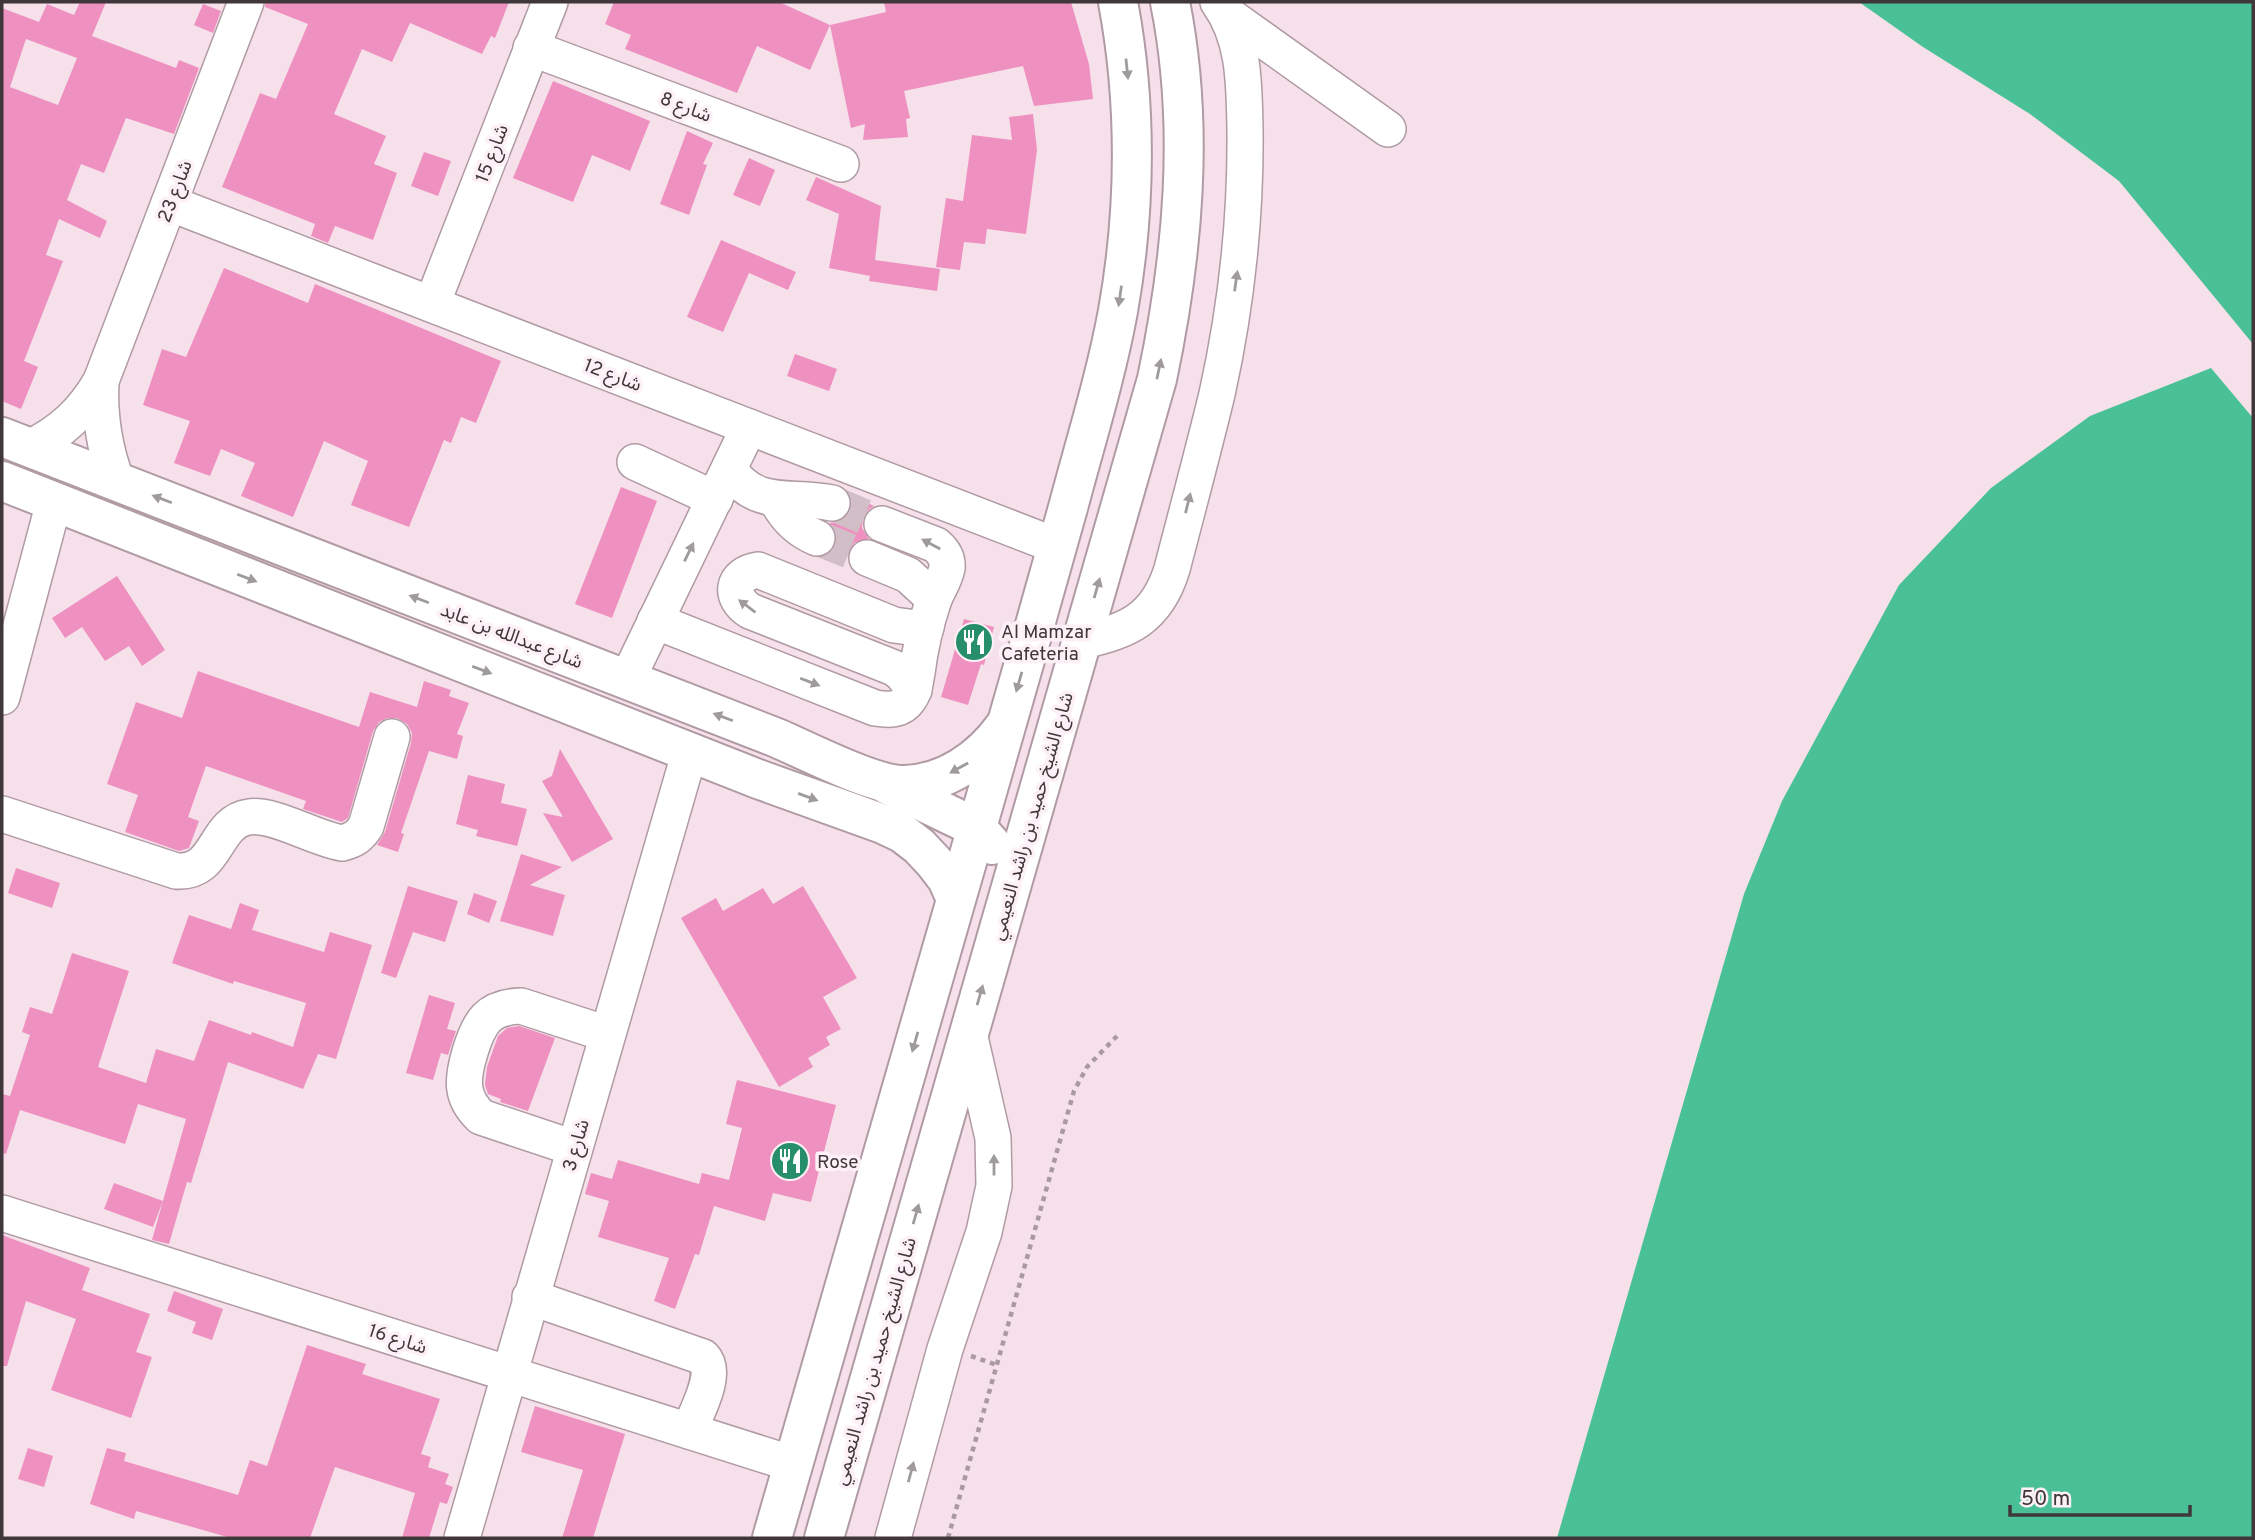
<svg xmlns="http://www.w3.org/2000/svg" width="2255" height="1540" font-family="Overpass,'Noto Sans Arabic',sans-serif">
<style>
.water{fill:#49c095}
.building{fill:#ee91c0;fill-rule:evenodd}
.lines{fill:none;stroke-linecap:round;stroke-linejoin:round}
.minor-tunnel{stroke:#d1bec7;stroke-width:35;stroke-dasharray:35 18;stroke-linecap:butt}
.minor-casing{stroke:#b09ba4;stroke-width:38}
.major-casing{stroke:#b09ba4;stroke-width:42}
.path{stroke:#a999a0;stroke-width:4.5;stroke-dasharray:5 5;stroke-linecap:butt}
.minor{stroke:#fff;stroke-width:35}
.major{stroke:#fff;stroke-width:38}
.oneway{fill:#9f9b9c}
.labels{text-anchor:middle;stroke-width:7;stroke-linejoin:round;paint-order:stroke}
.street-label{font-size:19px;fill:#3f373a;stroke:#fdf0f6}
.poi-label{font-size:19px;fill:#3f373a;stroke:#fdf0f6;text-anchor:start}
</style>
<rect width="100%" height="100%" fill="#f6e0ea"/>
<g class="water">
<path d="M1859,2h394v342l-134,-163 -89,-67 -107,-67z"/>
<path d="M2211,368l42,50v1120h-696l187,-644 38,-93 117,-216 92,-97 99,-72z"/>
</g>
<g class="building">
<path d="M80,2h26l-14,34 84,32 3,-8 20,8 -25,66 -48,-16 -22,55 -23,-9 -14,36 40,21 -7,17 -41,-19 -13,36 17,6 -39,100 14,6 -17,42 -19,-8v-393l37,14 8,-18 27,11zM26,39l51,19 -19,47 -48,-18z"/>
<path d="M266,2h243l-14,36 -4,-2 -9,18 -72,-31 -18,39 -30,-13 -28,65 52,22 -12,28 23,9 -24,67 -38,-14 -7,17 -17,-7 4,-12 -93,-37 38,-94 16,6 32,-75 -43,-17z"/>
<path d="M614,2h165l51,23 -20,45 -53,-24 -20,47 -112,-44 6,-14 -26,-11z"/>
<path d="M884,2h187l18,62 4,35 -59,7 -11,-40 -119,25 6,27 -4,1 2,18 -45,3 2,-16 -14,4 -21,-103 56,-13z"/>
<path d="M203,4l18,7 -8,22 -19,-8z"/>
<path d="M553,81l97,40 -20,50 -38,-16 -19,47 -60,-24z"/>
<path d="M1033,114l4,36 -11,84 -39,-5 -2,15 -21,-2 -4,28 -24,-3 10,-69 17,3 9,-66 40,5 -3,-23z"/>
<path d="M687,131l26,12 -10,21 4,1 -18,50 -29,-11z"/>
<path d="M424,152l27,9 -13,35 -27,-10z"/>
<path d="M749,158l26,12 -15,36 -27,-11z"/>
<path d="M816,177l65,29 -6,54 65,9 -3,22 -68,-10 1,-5 -41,-8 10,-54 -33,-14z"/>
<path d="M721,240l75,32 -8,18 -39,-17 -26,59 -36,-15z"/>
<path d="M224,268l84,35 7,-19 186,77 -25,62 -15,-6 -10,26 -7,-3 -35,87 -58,-22 17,-44 -44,-20 -31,76 -52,-21 14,-33 -34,-14 -11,27 -36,-13 16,-42 -47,-16 19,-56 24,8z"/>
<path d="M795,354l42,15 -8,22 -42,-15z"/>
<path d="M621,487l36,14 -45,117 -37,-14z"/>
<path d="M851,496l23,10 -5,3 -6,8 -1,11 7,11 -15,4 -6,13 -15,-7 4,-14 -8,-12 10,-1 8,-6 5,-9z"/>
<path d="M117,576l48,74 -23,16 -13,-20 -24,15 -23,-34 -17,11 -13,-20z"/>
<path d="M964,619l30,8 -10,38 -3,-1 -13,41 -27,-8z"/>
<path d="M198,671l161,56 11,-35 47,15 7,-26 27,9 -2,6 20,7 -12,31 6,2 -6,23 -28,-8 -28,82 3,1 -6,18 -21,-7 8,-13 26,-89 1,-10 -5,-9 -10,-6h-10l-8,4 -6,9 -25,87 -6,4 -39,-13 3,-8 -100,-35 -18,51 11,4 -10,27 -10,3 -54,-19 13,-37 -31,-11 29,-82 46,16z"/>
<path d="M560,749l53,90 -41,23 -29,-49 20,4 -21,-36 10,-5z"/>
<path d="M468,775l37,9 -4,19 26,6 -10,37 -41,-10 2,-6 -22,-6z"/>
<path d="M521,854l41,13 -32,18 35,10 -12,41 -53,-15z"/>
<path d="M16,868l44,15 -8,25 -44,-15z"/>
<path d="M408,886l50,15 -13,41 -32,-10 -17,46 -15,-5z"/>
<path d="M803,886l54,92 -34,19 18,32 -15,8 4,8 -22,13 5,9 -34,20 -98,-169 35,-20 7,13 40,-23 10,16z"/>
<path d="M474,893l23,8 -8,22 -22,-9z"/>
<path d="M240,903l19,7 -7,20 72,22 6,-20 42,13 -36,114 -18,-5 -15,35 -75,-27 -37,121 -4,-1 -18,62 -17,-4 34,-121 -48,-15 -13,40 -105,-34 -14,44 -4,-1v-59l8,2 20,-61 -8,-3 8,-25 22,7 20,-61 57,18 -31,96 48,16 10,-34 38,12 15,-41 42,15 1,-3 41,15 13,-44 -72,-22 -1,3 -61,-21 17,-48 42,14z"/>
<path d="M429,995l26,8 -8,26 9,2 -8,24 -7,-2 -8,27 -27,-7z"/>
<path d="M519,1026l36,12 -27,73 -28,-9 1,-3 -13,-5 -3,-9 2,-18 11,-31 9,-8z"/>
<path d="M737,1080l99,25 -25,97 -38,-9 -8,28 -51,-15 -15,49 -4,-1 -20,55 -21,-8 15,-43 -71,-21 11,-36 -24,-7 6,-21 21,6 6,-19 81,24 3,-11 27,7 13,-52 -16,-4z"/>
<path d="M114,1183l49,18 -10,26 -49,-18z"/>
<path d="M2,1235l88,33 -8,22 68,24 -14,38 16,5 -21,61 -80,-28 25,-71 -50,-18 -19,65h-5z"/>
<path d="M174,1291l49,18 -11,31 -20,-7 4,-11 -29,-11z"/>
<path d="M307,1345l59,19 -4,10 78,25 -19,55 10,3 -3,10 21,7 -4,10 8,3 -6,17 -7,-2 -11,36h-27l13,-45 -80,-26 -25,71h-79l-95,-27 -2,8 -44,-15 17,-56 19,5 -2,8 114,34 12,-35 17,6z"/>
<path d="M535,1406l90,28 -32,104h-31l21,-68 -62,-18z"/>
<path d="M28,1448l25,8 -9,31 -26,-8z"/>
</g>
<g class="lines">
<g class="minor-tunnel">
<path d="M832,503l50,21"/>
<path d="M817,538l50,20"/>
</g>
<defs>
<g id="minor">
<path d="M1227,14l161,115"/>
<path d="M531,48l310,116"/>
<path d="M169,203l888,343"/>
<path d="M432,304l118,-302"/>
<path d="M101,381c-2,36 3,67 16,101"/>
<path d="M29,448c33,-16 54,-36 72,-67l145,-379"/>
<path d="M635,462l80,37"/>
<path d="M729,470c30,40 60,24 103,33"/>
<path d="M776,499c9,18 21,31 41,39"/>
<path d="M867,558l41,17 26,24"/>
<path d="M655,621l220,87c13,2 26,3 34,-9 6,-8 6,-17 8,-26 3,-25 9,-50 17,-74 4,-10 11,-20 13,-31 1,-9 -4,-17 -11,-23l-54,-21"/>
<path d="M1081,641c47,-9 76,-23 91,-72 15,-58 31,-117 45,-175 19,-86 29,-177 28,-265 -1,-44 0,-90 -27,-127"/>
<path d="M627,680l122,-253"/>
<path d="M914,690l-12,-16 -8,-6 -144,-57c-22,-14 -18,-37 8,-41l136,55 22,3 10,-1"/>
<path d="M2,697l52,-195"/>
<path d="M2,814l174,57c43,3 37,-49 73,-54 24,-4 67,22 93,26 12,-3 18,-7 24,-17l26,-89"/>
<path d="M574,1148l-93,-31c-21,-20 -19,-38 -11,-65 9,-30 18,-45 51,-46l86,28"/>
<path d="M2,1213l791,251"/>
<path d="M530,1297l173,60c16,16 -7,56 -14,74"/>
<path d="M462,1538l228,-787"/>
<path d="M893,1538l52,-189 39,-117 10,-46 -1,-48 -24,-105"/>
</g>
<g id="major">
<path d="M2,437l775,301c30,13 98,48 127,47 41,-1 77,-26 100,-58"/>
<path d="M2,481l756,298 125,45 19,9 17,13 15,16 13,17 9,20"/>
<path d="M888,785l89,43 15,17"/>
<path d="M772,1538c70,-245 141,-490 212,-735 29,-100 57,-199 85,-299 17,-64 37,-128 49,-193 18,-101 19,-208 0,-309"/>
<path d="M824,1538l333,-1159c26,-124 38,-252 13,-377"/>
</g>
</defs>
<use href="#minor" class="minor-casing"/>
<use href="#major" class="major-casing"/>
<g class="path">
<path d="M971,1356l26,9"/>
<path d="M948,1538l126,-447 13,-24 30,-31"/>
</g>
<use href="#minor" class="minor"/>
<use href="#major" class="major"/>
</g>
<defs><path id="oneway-solid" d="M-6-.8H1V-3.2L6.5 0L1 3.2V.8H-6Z" transform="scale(1.75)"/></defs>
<g class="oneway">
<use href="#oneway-solid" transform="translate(1127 69) rotate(84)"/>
<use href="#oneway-solid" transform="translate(1236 281) rotate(-82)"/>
<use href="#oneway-solid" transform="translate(1120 296) rotate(98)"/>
<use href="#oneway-solid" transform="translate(1159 369) rotate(-78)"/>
<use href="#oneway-solid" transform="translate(162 499) rotate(-159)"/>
<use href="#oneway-solid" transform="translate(1188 503) rotate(-76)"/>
<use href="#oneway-solid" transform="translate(931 544) rotate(-152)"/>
<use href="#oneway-solid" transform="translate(689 552) rotate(-64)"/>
<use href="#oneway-solid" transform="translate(247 578) rotate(21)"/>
<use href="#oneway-solid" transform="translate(1097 588) rotate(-74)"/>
<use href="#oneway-solid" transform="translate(419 599) rotate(-159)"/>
<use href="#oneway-solid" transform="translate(747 606) rotate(-143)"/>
<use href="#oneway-solid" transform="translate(482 670) rotate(21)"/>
<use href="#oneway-solid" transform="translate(810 682) rotate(21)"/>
<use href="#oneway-solid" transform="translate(1019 682) rotate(106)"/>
<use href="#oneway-solid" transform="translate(723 717) rotate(-159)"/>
<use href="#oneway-solid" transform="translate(959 768) rotate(151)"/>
<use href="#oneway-solid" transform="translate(808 797) rotate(20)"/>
<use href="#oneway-solid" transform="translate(980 995) rotate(-74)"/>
<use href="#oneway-solid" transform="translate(915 1042) rotate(106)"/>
<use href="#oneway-solid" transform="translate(994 1165) rotate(-90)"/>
<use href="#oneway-solid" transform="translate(916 1214) rotate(-74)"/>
<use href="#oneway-solid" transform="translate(911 1472) rotate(-75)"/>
</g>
<defs>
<symbol id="restaurant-disc" viewBox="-11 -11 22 22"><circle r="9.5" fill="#278e6b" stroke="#fdf0f6"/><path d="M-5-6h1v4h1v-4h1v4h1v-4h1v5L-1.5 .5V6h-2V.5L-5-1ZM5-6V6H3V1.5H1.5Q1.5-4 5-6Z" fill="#fff"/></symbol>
</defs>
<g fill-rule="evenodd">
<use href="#restaurant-disc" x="952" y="620" width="44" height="44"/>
<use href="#restaurant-disc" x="768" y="1139" width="44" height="44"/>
</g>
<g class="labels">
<g class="street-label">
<text transform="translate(686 106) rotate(21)" y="7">شارع 8</text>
<text transform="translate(491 153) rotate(-69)" y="7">شارع 15</text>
<text transform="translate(174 191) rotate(-69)" y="7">شارع 23</text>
<text transform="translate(613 374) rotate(21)" y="7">شارع 12</text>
<text transform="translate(512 635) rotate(21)" y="7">شارع عبدالله بن عابد</text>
<text transform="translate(1031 816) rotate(-74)" y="7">شارع الشيخ حميد بن راشد النعيمي</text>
<text transform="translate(575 1145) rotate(-74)" y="7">شارع 3</text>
<text transform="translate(398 1338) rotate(18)" y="7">شارع 16</text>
<text transform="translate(874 1361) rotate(-74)" y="7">شارع الشيخ حميد بن راشد النعيمي</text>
</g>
<g class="poi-label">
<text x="1001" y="638">Al Mamzar<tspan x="1001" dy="22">Cafeteria</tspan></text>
<text x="817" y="1168">Rose</text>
</g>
</g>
<rect width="2255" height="1540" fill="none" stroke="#3f373a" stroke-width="7"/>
<path d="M2010 1505v10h180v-10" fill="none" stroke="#3f373a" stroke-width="3.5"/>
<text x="2021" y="1505" font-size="21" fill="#3f373a" stroke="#fdf0f6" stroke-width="5" paint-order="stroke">50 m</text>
</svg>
